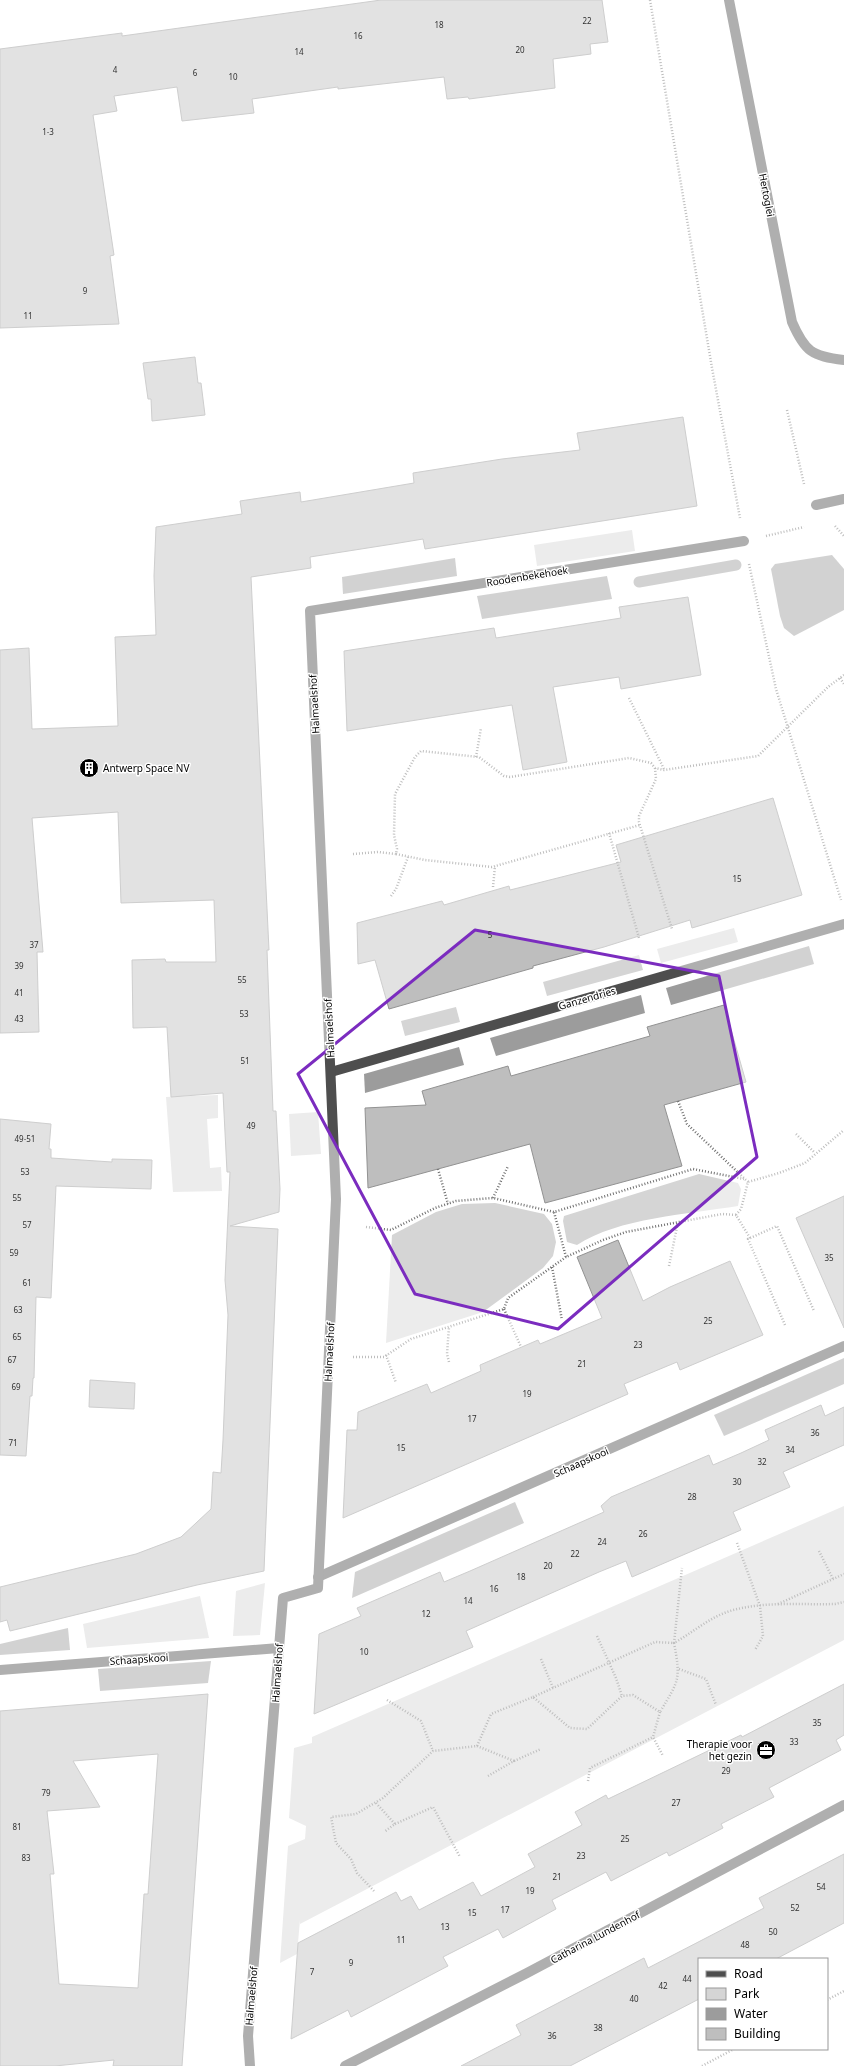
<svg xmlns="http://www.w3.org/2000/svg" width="844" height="2066" font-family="'Noto Sans',sans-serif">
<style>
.green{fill:#d5d5d5}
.water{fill:#9c9c9c}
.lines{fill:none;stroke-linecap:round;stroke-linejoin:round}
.stream{stroke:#9c9c9c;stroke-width:11}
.building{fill:#bebebe;stroke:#929292;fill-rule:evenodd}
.path{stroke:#707070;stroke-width:2.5;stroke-dasharray:1 2;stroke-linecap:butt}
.minor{stroke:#4e4e4e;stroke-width:10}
.marked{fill:none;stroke:#7b2cbf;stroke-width:3;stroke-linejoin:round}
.labels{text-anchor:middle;stroke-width:3;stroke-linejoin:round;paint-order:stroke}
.number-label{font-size:8px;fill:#303030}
.street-label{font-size:10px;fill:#000;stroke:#fff}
.poi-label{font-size:10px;fill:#000;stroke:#fff;text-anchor:start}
</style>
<rect width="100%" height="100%" fill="#fff"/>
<g class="green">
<path d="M632,530l3,21 -98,15 -3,-21z"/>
<path d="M734,928l4,14 -77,21 -4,-14z"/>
<path d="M639,955l4,15 -96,26 -4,-14z"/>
<path d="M456,1007l4,15 -55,14 -4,-15z"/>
<path d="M218,1095v23l-11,1 3,49 11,-1 1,24 -49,1 -7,-95z"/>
<path d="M318,1112l3,42 -30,2 -2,-42z"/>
<path d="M699,1174l39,9 3,6 -3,17c-49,8 -120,12 -161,39l-10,-3 -4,-21 1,-5z"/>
<path d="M495,1203l49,11 8,10 4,18 -3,14 -10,12 -60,44 -97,31 6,-108 44,-23 26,-8z"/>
<path d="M844,1506v134l-544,284v-4l-3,34 -17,9 8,-117 17,-7 1,-13 -17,-8 5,-70 18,-5v-6z"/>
<path d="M265,1583l-5,52 -27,1 3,-45z"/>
<path d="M200,1596l9,42 -122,10 -4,-24z"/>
</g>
<g class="water">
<path d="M832,555l12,14v41l-50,26 -10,-8 -4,-12 -9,-47 4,-5z"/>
<path d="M455,558l2,18 -114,18 -1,-17z"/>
<path d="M607,576l5,23 -130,20 -5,-23z"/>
<path d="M809,946l5,18 -143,41 -5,-17z"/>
<path d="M641,995l4,18 -149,43 -6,-18z"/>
<path d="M459,1047l5,18 -99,28 -1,-19z"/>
<path d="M844,1358v26l-120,52 -10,-21z"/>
<path d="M515,1502l9,21 -172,75 3,-26z"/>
<path d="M68,1628l2,22 -70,5v-11z"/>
<path d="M211,1661l-3,22 -108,8 -2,-22z"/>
</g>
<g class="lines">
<path class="stream" d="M639,582l97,-17"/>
</g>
<g class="building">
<path d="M381,0h221l6,42 -18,2 1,10 -38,5 2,29 -86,11 -1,-2 -21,2 -3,-22 -106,12v-2l-86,12 2,14 -72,8 -5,-34 -63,9 3,15 -24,4 21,140 -4,1 9,68 -119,4v-279l122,-16v3z"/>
<path d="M195,357l3,26h3l4,32 -53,6 -1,-22h-3l-5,-36z"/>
<path d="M683,417l14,89 -272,43 -2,-10 -30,5 -83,13 1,11 -60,9 18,373h-2l6,161h3l4,78 -1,23 -49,14 48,3 -14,342 -67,14 -187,46 -3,-11 -7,2v-35l136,-33 45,-17 30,-28 2,-37 8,1 2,-33 5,-125 -3,-35 5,-108h-3l-4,-79 -52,4 -4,-70 -34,1 -1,-68 33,-1 1,3h50l-2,-62 -93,3 -3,-91 -86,6 11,134h-6l2,80 -39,1v-383l29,-2 3,81 86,-3 -3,-89 41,-2 -2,-59 2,-49 86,-13 -2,-13 60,-9 1,10 113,-19 -1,-10 89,-14 78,-9 -3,-17z"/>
<path d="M688,597l13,78 -80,14 -2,-12 -66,10 14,75 -44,8 -11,-65 -165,26 -3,-80 150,-23 2,10 125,-20 -2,-11z"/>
<path d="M773,798l29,97 -110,33 -2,-8 -86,27 -71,19v2l-144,41 -14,-49 -17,4 -1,-41 85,-22 2,4 65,-19 1,4 111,-28 -5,-17z"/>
<path d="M724,1005l22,77 -82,23 18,61 -137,37 -15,-59 -162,44 -3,-80 61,-3 -4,-14 86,-25 3,10 139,-40 -3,-9z"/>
<path d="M0,1119l51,5 -2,25h2v9l61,4v-3l40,1 -1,29 -95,-3 -5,112 -15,-1 -2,81h-1l-1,18h-2l-4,60 -26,-1z"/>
<path d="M844,1196v132l-48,-110z"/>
<path d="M618,1240l25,61 27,-14 60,-26 33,74 -83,35 -3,-8 -53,22 4,10 -285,124 4,-88h10l1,-18 69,-28 4,9 50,-22 -1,-6 58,-25 2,4 62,-26 -25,-61z"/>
<path d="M90,1380l45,3 -1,26 -45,-2z"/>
<path d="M821,1405l4,11 19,-9v38l-61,27 7,15 -57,25 8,18 -109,47 -6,-16 -27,11 -133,59 7,16 -159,67 5,-80 42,-18 -4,-8 83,-36 4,10 26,-11 134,-59 -3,-6 10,-9 98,-42 4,10 28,-12 28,-13 -4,-10z"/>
<path d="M844,1684v51l-8,5 5,10 -72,38 5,9 -53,27 2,4 -54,28 -2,-4 -56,29 -5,-9 -54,28 4,9 -53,29 -5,-9 -55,28 5,9 -97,51 -3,-7 -57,29 7,-96 98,-51 5,9 10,-5 8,14 54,-28 8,14 54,-29 -7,-13 54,-29 -7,-13 31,-17 2,4 133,-64 1,2z"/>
<path d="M208,1694l-26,372h-69l1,-6 -59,6h-55v-355zM158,1754l-10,140h-4l-6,94 -79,-4 -9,-110h4l-7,-63 53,-4 -27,-46z"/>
<path d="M844,1854v69l-68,36h-77v40l-129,67h-109l60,-31 -5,-10 128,-67 4,10 116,-60 -5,-10z"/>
</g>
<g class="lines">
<g class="path">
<path d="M650,0l62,368 28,150"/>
<path d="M787,410l17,74"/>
<path d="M835,526l9,10"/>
<path d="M766,536l38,-9"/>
<path d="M749,564l27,125 65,211"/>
<path d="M840,678l4,6"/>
<path d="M629,698l35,71"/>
<path d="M476,757l5,-29"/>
<path d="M655,768l1,11 -17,37v6l33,107"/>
<path d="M609,833l30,105"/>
<path d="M353,854l25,-2 18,2 1,-5 -3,-14 1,-41 20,-37 6,-6 58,6 25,19 6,1 119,-19 22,5 4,5 9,2 94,-14 70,-69 16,-12"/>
<path d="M396,854l29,6 67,7 148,-42"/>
<path d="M493,887l2,-21"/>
<path d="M391,896l5,-7 12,-32"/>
<path d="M678,1101l9,23 61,58"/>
<path d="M796,1134l19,19"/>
<path d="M438,1169l10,35"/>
<path d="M493,1198l15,-32"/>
<path d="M736,1215l-14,-1 -96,18 -23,8 -37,17 -12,-45 139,-43 51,10"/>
<path d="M366,1227l25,3 44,-22 21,-7 37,-3 61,14"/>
<path d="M750,1238l-14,-23 5,-6 7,-27 31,-9 26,-10 39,-33"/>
<path d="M669,1266l9,-44"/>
<path d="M552,1267l10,53"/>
<path d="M504,1309l17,38"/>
<path d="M785,1325l-37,-86 29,-13 37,85"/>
<path d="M386,1355l10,28"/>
<path d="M353,1357h31l27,-18 93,-30 4,-11 58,-41"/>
<path d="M449,1362l-2,-8 2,-27"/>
<path d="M737,1543l23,63 3,30 -8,14"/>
<path d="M819,1551l14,28"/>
<path d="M778,1604l66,-30"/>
<path d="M597,1636l19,42 6,18"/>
<path d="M541,1659l12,29"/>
<path d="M679,1669l27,10 10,26"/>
<path d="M533,1697l122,-55 19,1 8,-75"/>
<path d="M387,1700l34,21 12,30"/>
<path d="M660,1712l-7,25 10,19"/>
<path d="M477,1746l37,15 -26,15"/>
<path d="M514,1761l27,-12"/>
<path d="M588,1781l2,-13 63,-31"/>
<path d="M376,1803l19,21 -11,8"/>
<path d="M395,1824l38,-17 27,50"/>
<path d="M374,1891l-17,-18 -6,-14 -15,-16 -5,-26 25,-3 27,-16 50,-47 44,-5 14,-32 42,-17 37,31 17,1 35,-33 11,-1 27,17c19,-32 21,-32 14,-69 18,-10 36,-26 56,-32 33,-10 71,-6 105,-7l9,-2"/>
<path d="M827,2000l17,-9"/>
<path d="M702,2066l32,-17"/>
</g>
<g class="minor">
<path d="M729,0l63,322c13,30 20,34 52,38"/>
<path d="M816,505l28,-6"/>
<path d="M331,1072l513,-148"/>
<path d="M318,1577l526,-231"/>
<path d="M0,1670l279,-22"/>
<path d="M250,2066l-2,-30 35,-438 35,-10 18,-389 -26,-588 434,-70"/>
<path d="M345,2066l182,-93 317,-168"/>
</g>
</g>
<path d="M0 0H844V2066H0ZM475,930l244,46 38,181 -199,172 -143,-35 -117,-220z" fill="#fff" fill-opacity=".55" fill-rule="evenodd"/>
<path class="marked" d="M475,930l244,46 38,181 -199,172 -143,-35 -117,-220z"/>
<defs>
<symbol id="building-disc" viewBox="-11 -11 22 22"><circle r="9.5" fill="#000" stroke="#fff"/><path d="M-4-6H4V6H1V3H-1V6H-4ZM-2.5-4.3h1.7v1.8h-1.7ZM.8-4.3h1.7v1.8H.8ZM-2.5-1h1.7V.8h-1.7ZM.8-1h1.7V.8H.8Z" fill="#fff"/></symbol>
<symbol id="office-disc" viewBox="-11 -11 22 22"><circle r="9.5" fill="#000" stroke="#fff"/><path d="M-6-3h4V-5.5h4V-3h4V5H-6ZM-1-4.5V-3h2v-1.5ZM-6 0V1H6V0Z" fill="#fff"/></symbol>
</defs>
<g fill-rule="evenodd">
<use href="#building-disc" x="78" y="757" width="22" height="22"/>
<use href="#office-disc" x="755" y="1739" width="22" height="22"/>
</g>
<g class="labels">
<g class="number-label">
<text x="587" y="24">22</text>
<text x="439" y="28">18</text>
<text x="358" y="39">16</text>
<text x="520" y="53">20</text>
<text x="299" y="55">14</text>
<text x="115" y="73">4</text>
<text x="195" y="76">6</text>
<text x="233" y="80">10</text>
<text x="48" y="135">1-3</text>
<text x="85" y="294">9</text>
<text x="28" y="319">11</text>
<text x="737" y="882">15</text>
<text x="490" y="938">5</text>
<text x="34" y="948">37</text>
<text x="19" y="969">39</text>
<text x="242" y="983">55</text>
<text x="19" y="996">41</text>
<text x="244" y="1017">53</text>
<text x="19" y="1022">43</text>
<text x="245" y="1064">51</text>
<text x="251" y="1129">49</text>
<text x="25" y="1142">49-51</text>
<text x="25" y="1175">53</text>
<text x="17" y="1201">55</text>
<text x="27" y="1228">57</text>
<text x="14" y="1256">59</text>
<text x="829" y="1261">35</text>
<text x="27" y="1286">61</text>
<text x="18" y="1313">63</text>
<text x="708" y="1324">25</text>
<text x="17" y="1340">65</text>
<text x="638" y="1348">23</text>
<text x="12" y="1363">67</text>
<text x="582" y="1367">21</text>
<text x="16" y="1390">69</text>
<text x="527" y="1397">19</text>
<text x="472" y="1422">17</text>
<text x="815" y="1436">36</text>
<text x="13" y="1446">71</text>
<text x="401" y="1451">15</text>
<text x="790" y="1453">34</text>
<text x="762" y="1465">32</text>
<text x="737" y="1485">30</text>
<text x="692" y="1500">28</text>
<text x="643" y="1537">26</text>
<text x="602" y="1545">24</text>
<text x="575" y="1557">22</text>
<text x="548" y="1569">20</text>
<text x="521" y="1580">18</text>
<text x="494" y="1592">16</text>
<text x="468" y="1604">14</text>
<text x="426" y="1617">12</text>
<text x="364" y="1655">10</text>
<text x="817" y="1726">35</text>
<text x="794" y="1745">33</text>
<text x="726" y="1774">29</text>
<text x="46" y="1796">79</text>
<text x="676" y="1806">27</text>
<text x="17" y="1830">81</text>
<text x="625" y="1842">25</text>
<text x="581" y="1859">23</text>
<text x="26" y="1861">83</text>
<text x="557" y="1880">21</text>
<text x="821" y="1890">54</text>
<text x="530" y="1894">19</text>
<text x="795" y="1911">52</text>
<text x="505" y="1913">17</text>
<text x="472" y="1916">15</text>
<text x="445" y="1930">13</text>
<text x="773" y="1935">50</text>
<text x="401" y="1943">11</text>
<text x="745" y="1948">48</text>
<text x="351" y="1966">9</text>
<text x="312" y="1975">7</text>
<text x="687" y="1982">44</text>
<text x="663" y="1989">42</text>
<text x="634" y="2002">40</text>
<text x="598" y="2031">38</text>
<text x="552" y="2039">36</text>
</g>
<g class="street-label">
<text transform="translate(767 195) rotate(79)" y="4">Hertoglei</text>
<text transform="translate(527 576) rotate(-9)" y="4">Roodenbekehoek</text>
<text transform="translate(314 704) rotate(-93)" y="4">Halmaelshof</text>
<text transform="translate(587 998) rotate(-16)" y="4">Ganzendries</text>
<text transform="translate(329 1028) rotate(-93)" y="4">Halmaelshof</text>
<text transform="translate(329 1352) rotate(-87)" y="4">Halmaelshof</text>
<text transform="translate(581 1462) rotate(-24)" y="4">Schaapskooi</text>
<text transform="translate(139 1659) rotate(-4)" y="4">Schaapskooi</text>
<text transform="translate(277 1673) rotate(-86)" y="4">Halmaelshof</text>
<text transform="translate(595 1937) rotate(-28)" y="4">Catharina Lundenhof</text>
<text transform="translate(251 1996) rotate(-85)" y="4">Halmaelshof</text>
</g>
<g class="poi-label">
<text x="103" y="772">Antwerp Space NV</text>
<text x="752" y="1748" text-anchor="end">Therapie voor<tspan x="752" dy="12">het gezin</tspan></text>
</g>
</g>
<rect x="698" y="1958" width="130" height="92" fill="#ffffff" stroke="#999999"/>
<rect x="706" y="1971" width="20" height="6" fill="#4e4e4e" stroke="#999999"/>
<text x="734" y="1978" font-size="12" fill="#000000">Road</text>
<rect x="706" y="1988" width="20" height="12" fill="#d5d5d5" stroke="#999999"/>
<text x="734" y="1998" font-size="12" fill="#000000">Park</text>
<rect x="706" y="2008" width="20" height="12" fill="#9c9c9c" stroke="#999999"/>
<text x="734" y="2018" font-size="12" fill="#000000">Water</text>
<rect x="706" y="2028" width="20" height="12" fill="#bebebe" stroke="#999999"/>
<text x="734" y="2038" font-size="12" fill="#000000">Building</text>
</svg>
